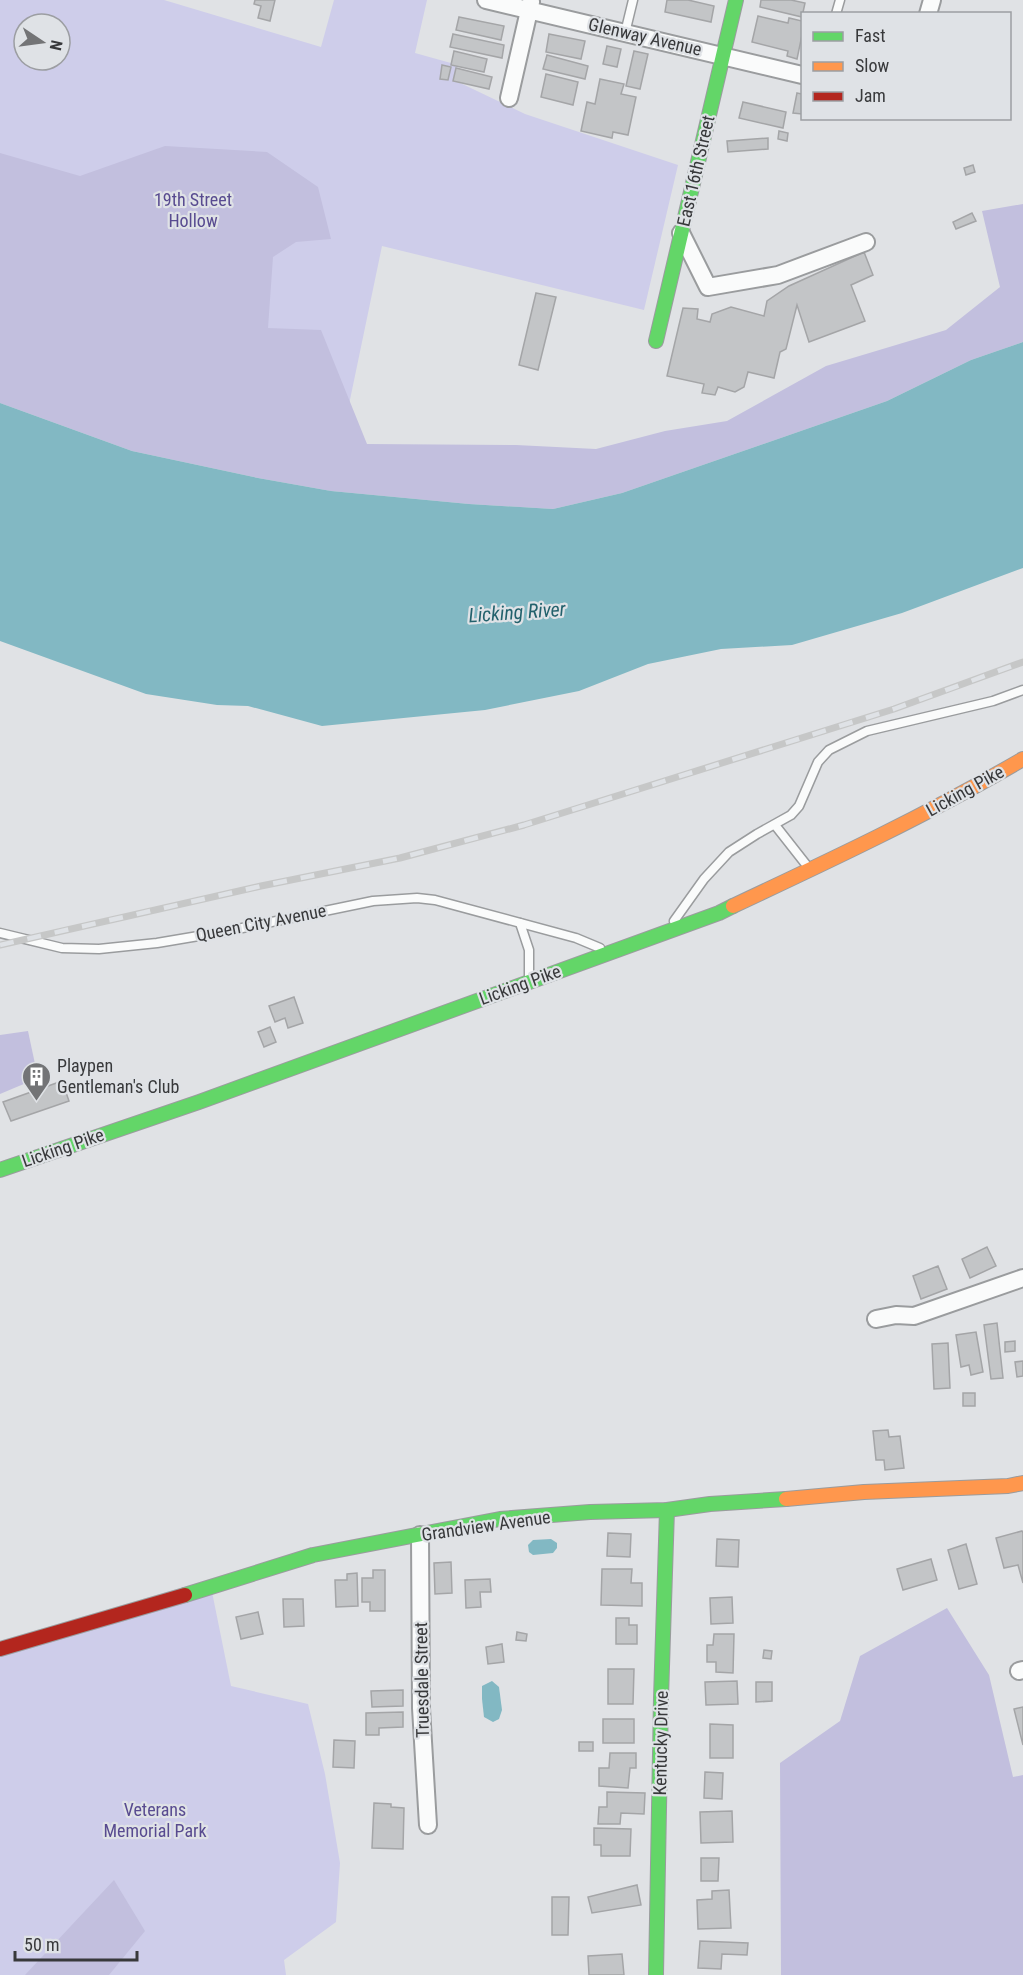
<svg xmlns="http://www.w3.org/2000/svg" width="1023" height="1975" font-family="'Roboto Condensed',sans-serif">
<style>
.green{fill:#cecdea;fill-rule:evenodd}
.forest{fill:#c2bfde}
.water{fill:#82b8c3}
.building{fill:#c3c5c7;stroke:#a4a5a7;stroke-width:1.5}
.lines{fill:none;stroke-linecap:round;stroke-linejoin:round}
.lane-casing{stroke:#9a9c9e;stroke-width:11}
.street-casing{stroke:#9a9c9e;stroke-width:20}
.fast-casing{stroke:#9a9c9e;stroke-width:16}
.slow-casing{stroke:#9a9c9e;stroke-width:16}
.jam-casing{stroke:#9a9c9e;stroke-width:16}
.lane{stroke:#fafbfb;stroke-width:8}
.street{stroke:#fafbfb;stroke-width:16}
.fast{stroke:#63d668;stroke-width:14}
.slow{stroke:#ff974d;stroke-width:14}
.jam{stroke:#b3261e;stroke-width:14}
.rail-casing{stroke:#c6c7c7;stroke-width:7}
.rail{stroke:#dfe2e6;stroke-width:4.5;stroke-dasharray:14;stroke-linecap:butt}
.labels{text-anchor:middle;stroke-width:4.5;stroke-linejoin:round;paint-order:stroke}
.street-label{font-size:18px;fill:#38393b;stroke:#dfe2e6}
.park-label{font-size:18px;fill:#584b90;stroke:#dfe2e6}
.poi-label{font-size:18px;fill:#38393b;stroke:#dfe2e6;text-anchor:start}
.water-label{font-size:20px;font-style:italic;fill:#23616c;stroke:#dfe2e6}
</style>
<rect width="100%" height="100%" fill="#e0e2e5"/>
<g class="green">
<path d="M0,0h164l157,47 13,-47h93l-12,53 43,12 -4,15 71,34 153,51 -34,145 -262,-64 -51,245 -331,-88zM24,24h36v36h-36z"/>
<path d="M211,1587l20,99 77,18 17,70 15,89 -4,59 -52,38 2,15h-286v-326z"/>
</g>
<g class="forest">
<path d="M165,146l102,6 51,35 13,52 -35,3 -23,15 -5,71 53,2 46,114 149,1 80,4 69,-18 62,-10 99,-55 120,-36 54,-43 -18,-76 41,-7v138l-52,18 -84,41 -265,92 -69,16 -84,-5 -138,-13 -73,-13 -126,-27 -132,-48v-250l80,23z"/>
<path d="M28,1031l10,47 -38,16v-59z"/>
<path d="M947,1608l42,67 24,102 10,-2v200h-242l-1,-212 60,-42 20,-65z"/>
<path d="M114,1880l31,51 -36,44h-84z"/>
</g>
<g class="water">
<path d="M1023,342v226l-121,45 -110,32 -71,4 -73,15 -69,27 -94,19 -163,16 -74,-20 -31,-1 -71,-11 -146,-53v-238l132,48 126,27 73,13 138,13 84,5 69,-16 265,-92 84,-41z"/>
<path d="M551,1539l6,4v5l-4,5 -20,2 -4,-3 -1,-7 5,-5z"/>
<path d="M492,1681l7,6 3,23 -3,9 -6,3 -9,-5 -2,-18v-13z"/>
</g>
<g class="building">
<path d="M255,0h20l-5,21 -12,-3 3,-12 -7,-2z"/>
<path d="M667,0h21l26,6 -3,16 -46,-10z"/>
<path d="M761,0h30l14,3 -3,14 -42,-10z"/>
<path d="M758,16l30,7 1,-5 13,3v14l-5,24 -10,-3 1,-5 -36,-9z"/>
<path d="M459,17l45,9 -3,14 -45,-10z"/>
<path d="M453,34l51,11 -2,13 -52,-11z"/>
<path d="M549,34l36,7 -4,18 -35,-7z"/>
<path d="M607,46l14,3 -4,18 -14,-3z"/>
<path d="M454,51l33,8 -3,13 -33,-7z"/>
<path d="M634,51l14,3 -8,35 -14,-3z"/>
<path d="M547,55l41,11 -3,13 -42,-10z"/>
<path d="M442,65l9,2 -3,13 -8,-1z"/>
<path d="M456,68l36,9 -3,12 -36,-8z"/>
<path d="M546,74l32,8 -5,23 -32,-8z"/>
<path d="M600,79l24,5 -3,10 15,3 -8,38 -15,-3 -1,6 -31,-7 6,-29 8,2z"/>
<path d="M797,93l5,1v20l-9,-1z"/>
<path d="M743,102l43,10 -3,16 -44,-10z"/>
<path d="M779,131l9,2 -1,8 -9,-2z"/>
<path d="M768,138v11l-40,3 -1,-11z"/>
<path d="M973,165l2,7 -9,3 -2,-7z"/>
<path d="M972,213l4,8 -20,8 -3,-7z"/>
<path d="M864,252l9,23 -22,10 14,36 -56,21 -12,-37 -11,44 -6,3 -6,26 -26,-6 -4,15 -9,5 -17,-5 -3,8 -13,-2 2,-9 -37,-8 16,-68 15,1 -1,10 13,3 2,-8 19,-7 33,9 3,-15 22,-15z"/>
<path d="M536,293l20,4 -18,73 -19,-5z"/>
<path d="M294,997l9,26 -15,5 -3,-10 -10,4 -6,-16z"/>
<path d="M270,1027l6,15 -12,5 -6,-15z"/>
<path d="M62,1081l7,20 -58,20 -8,-19z"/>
<path d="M987,1247l9,19 -26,12 -8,-19z"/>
<path d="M938,1266l9,23 -26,10 -8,-23z"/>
<path d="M997,1323l6,55 -12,1 -7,-54z"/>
<path d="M976,1332l7,40 -12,3 -2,-10 -8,2 -5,-32z"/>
<path d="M1015,1341v10l-10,1v-10z"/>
<path d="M948,1343l2,45 -16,1 -2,-45z"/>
<path d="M1023,1361v15l-6,1 -2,-15z"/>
<rect x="963" y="1393" width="12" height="13"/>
<path d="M888,1430l1,7 11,-1 4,32 -19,2 -1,-10h-8l-3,-29z"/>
<path d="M1022,1531l1,2v50l-5,-18 -14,3 -8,-30z"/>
<path d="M608,1533l23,1 -1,23 -23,-1z"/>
<path d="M717,1539l22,1 -1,27 -22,-1z"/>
<path d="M966,1544l11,40 -18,5 -11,-39z"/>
<path d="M931,1559l6,21 -34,10 -6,-21z"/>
<path d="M451,1562l1,31 -17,1 -1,-31z"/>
<path d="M602,1569h30l-1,14h11v23l-41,-1z"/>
<path d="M373,1570h12v41h-15v-9h-8v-24h11z"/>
<path d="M357,1573l1,33 -22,1 -1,-27h12v-6z"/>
<path d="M490,1579l1,13h-11l1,15 -15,1 -1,-28z"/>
<path d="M732,1597l1,26 -22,1 -1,-26z"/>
<path d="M283,1599h20l1,27 -20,1z"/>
<path d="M258,1612l5,22 -22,5 -5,-22z"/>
<path d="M616,1618h13v7h8v19h-21z"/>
<path d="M517,1632l10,2 -1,7 -10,-1z"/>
<path d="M714,1634h20l-1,39 -17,-1v-10h-9v-17h6z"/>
<path d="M502,1644l2,18 -16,2 -2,-17z"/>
<path d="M764,1650l8,1 -1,8 -8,-1z"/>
<path d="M608,1669h26l-1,35h-25z"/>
<path d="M737,1681l1,23 -32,1 -1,-23z"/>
<path d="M756,1682h16v19l-16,1z"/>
<path d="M403,1690v16l-31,1 -1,-16z"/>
<path d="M1023,1707v38l-9,-36z"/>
<path d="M403,1712v15l-24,1v7h-13v-22z"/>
<rect x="603" y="1719" width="31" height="24"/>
<path d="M710,1724l23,1v33h-23z"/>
<path d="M334,1740l21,1 -1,27 -21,-1z"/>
<rect x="579" y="1742" width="14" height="9"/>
<path d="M610,1753h26v15h-6l-2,20 -29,-2v-18h10z"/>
<path d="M705,1772l18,1 -1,26 -18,-1z"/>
<path d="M607,1792l38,1 -1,21 -23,-1 -1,11h-22l1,-17h8z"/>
<path d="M374,1803l17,1v3l13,1 -1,41 -31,-1z"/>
<path d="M732,1811l1,31 -32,1 -1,-31z"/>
<path d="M594,1828l37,1 -1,27h-29v-11h-7z"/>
<path d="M701,1858h18l-1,23h-17z"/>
<path d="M637,1885l4,20 -49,8 -4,-16z"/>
<path d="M729,1890l2,38 -33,1 -1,-29 15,-1v-8z"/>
<path d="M552,1897h17l-1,38h-16z"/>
<path d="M700,1941l48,2 -1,12 -25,-1 -1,15 -23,-1z"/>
<path d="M622,1954l2,21h-35l-1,-19z"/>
</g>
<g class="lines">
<defs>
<g id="lane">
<path d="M836,14l4,-14"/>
<path d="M625,33l8,-33"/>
<path d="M775,825l33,42"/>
<path d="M674,921l30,-42 25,-27 28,-18 34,-19 8,-9 19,-44 11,-12 38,-19 126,-30 30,-11"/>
<path d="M520,923l9,27v28"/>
<path d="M0,933l62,15 37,1 58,-6 71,-12 145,-30 44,-3 18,2 141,38 24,10"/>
</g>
<g id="street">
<path d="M486,0l316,75"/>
<path d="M928,14l4,-14"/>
<path d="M509,98l22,-96"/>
<path d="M681,233l27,54 70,-12 88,-33"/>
<path d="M876,1319l20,-4 18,1 109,-38"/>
<path d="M420,1535l1,173 7,117"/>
<path d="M1019,1671l4,-1"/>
</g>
<g id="fast">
<path d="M656,341l80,-341"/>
<path d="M0,1170l199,-68 520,-189 14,-7"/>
<path d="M185,1595l128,-40 187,-36 90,-7 77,-2 43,-6 76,-5"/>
<path d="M656,1975l5,-277 6,-188"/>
</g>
<g id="slow">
<path d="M733,906c98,-46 196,-92 290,-147"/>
<path d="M786,1499l78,-7 144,-6 15,-3"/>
</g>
<path id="jam" d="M0,1649l185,-54"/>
</defs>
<use href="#lane" class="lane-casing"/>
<use href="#street" class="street-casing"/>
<use href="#fast" class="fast-casing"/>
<use href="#slow" class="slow-casing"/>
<use href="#jam" class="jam-casing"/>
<use href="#lane" class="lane"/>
<use href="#street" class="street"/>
<use href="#fast" class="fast"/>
<use href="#slow" class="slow"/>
<use href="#jam" class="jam"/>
<defs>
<path id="rail" d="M0,945l261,-59 139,-28 124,-33 370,-116 129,-47"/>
</defs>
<use href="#rail" class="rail-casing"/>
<use href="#rail" class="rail"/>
</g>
<defs>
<symbol id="building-pin" viewBox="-11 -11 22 30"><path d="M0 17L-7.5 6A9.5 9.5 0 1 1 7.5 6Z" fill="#737476" stroke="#dfe2e6"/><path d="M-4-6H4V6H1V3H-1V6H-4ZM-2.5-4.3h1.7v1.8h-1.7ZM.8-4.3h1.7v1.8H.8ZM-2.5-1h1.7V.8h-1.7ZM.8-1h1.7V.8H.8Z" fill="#fff"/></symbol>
</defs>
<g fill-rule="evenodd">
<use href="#building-pin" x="20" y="1060" width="33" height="45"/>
</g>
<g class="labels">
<g class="street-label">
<text transform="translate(645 37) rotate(13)" y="6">Glenway Avenue</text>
<text transform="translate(696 171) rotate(-77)" y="6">East 16th Street</text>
<text transform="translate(965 791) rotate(-29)" y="6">Licking Pike</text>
<text transform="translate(261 923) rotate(-11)" y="6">Queen City Avenue</text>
<text transform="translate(520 985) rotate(-20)" y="6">Licking Pike</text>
<text transform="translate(63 1148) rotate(-19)" y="6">Licking Pike</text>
<text transform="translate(486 1526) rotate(-8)" y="6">Grandview Avenue</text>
<text transform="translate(422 1680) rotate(-91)" y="6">Truesdale Street</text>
<text transform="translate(661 1743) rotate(-89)" y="6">Kentucky Drive</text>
</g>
<g class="park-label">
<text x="193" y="206">19th Street<tspan x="193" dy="21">Hollow</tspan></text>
<text x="155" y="1816">Veterans<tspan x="155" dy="21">Memorial Park</tspan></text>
</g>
<g class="poi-label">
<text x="57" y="1072">Playpen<tspan x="57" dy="21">Gentleman's Club</tspan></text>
</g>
<g class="water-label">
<text transform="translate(517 612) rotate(-4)" y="7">Licking River</text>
</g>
</g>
<rect x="801" y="12" width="210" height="108" fill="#dfe2e6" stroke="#9c9ea2" stroke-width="1.5"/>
<rect x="813" y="32" width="30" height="9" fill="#63d668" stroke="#9c9ea2" stroke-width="1.5"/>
<text x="855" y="42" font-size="18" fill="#38393b">Fast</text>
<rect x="813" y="62" width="30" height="9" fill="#ff974d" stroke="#9c9ea2" stroke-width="1.5"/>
<text x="855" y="72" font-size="18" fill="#38393b">Slow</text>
<rect x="813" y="92" width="30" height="9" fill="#b3261e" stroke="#9c9ea2" stroke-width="1.5"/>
<text x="855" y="102" font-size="18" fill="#38393b">Jam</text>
<g transform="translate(42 42) rotate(103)"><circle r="28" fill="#dfe2e6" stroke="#9c9ea2" stroke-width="1.5"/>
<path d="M0-4.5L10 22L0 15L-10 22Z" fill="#737476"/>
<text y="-9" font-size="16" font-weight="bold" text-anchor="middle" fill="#38393b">N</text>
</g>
<path d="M15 1951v9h122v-9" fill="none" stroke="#38393b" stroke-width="3"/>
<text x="24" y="1951" font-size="18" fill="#38393b" stroke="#dfe2e6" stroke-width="4.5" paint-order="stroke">50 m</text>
</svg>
